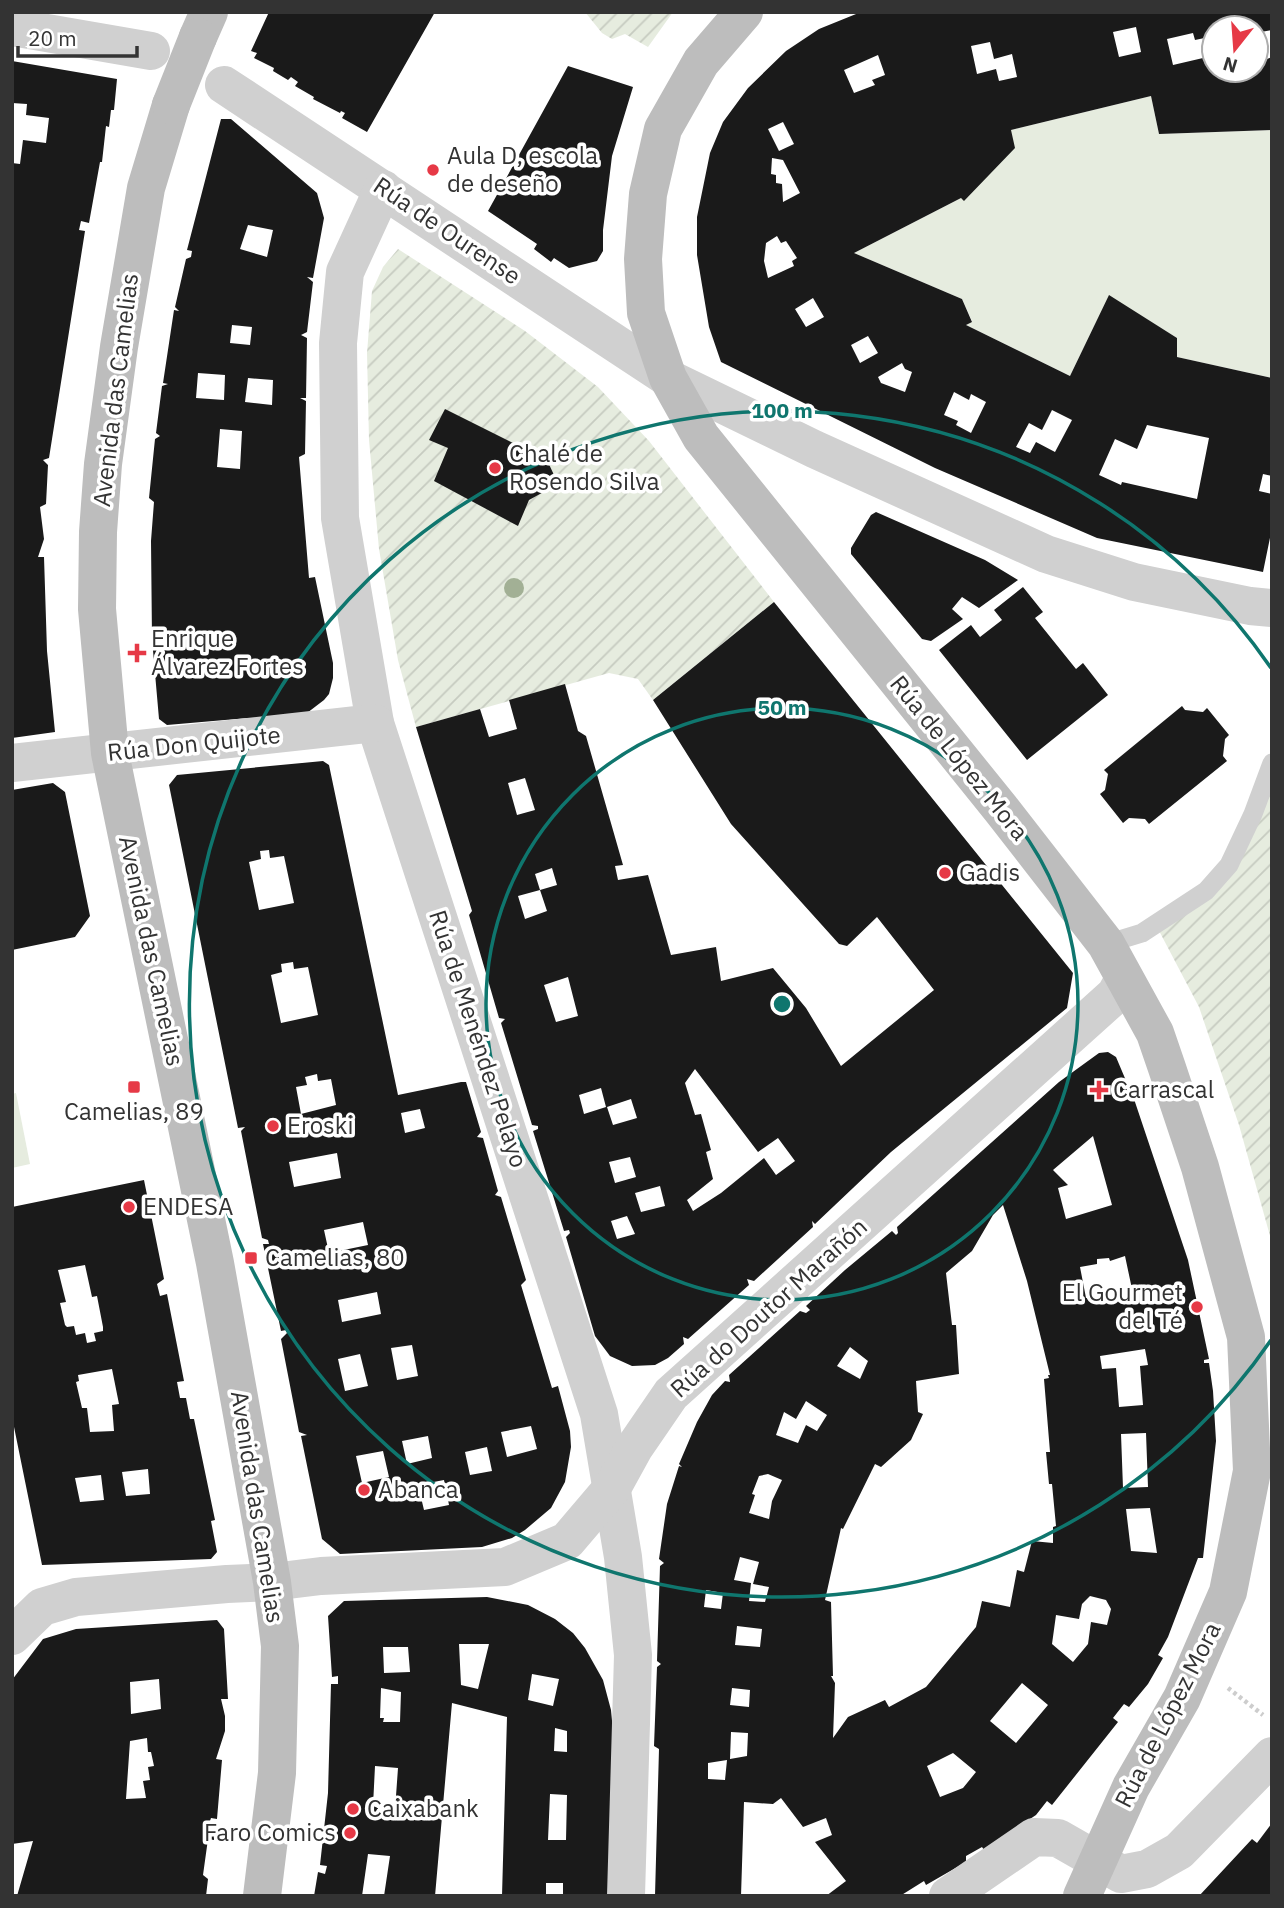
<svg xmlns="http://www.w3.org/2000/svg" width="1284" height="1908" font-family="'IBM Plex Sans',sans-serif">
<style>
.green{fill:#e6ecdf}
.garden{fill:url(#garden-furrows)}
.building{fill:#1a1a1a;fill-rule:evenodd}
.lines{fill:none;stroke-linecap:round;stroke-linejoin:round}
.path{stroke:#cdcdcd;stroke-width:4.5;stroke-dasharray:3.5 3.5;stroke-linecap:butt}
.lane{stroke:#d0d0d0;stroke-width:19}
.street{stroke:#d0d0d0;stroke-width:38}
.secondary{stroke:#bdbdbd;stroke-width:38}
.secondary-bridge{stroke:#bdbdbd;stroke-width:38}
.tree{fill:#a2b095}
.ring{fill:none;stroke:#0f766e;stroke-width:3.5}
.poi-dot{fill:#e63946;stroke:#fff;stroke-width:2.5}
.labels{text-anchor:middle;stroke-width:7;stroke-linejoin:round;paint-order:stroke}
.poi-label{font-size:24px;fill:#333;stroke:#fff;text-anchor:start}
.street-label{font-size:24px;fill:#333;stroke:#fff}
.centre{fill:#0f766e;stroke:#fff;stroke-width:3.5}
.ring-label{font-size:21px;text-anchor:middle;font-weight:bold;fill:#0f766e;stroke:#fff;stroke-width:7;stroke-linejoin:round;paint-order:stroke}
</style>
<defs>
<pattern id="garden-furrows" width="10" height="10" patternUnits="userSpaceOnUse" patternTransform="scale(1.75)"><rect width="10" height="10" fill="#e6ecdf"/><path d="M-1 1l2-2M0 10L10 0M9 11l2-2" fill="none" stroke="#c6cbc0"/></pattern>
</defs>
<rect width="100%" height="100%" fill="#fff"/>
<g class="green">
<path d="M1151,96l8,38 113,-4v248l-95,-21v-19l-68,-42 -39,80 -104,-51 6,-4 -10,-22 -108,-46 107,-55 3,2 47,-70z"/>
<path d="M16,1093l14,71 -18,4v-74z"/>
</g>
<g class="garden">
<path d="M585,12h88l-25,35 -23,-13 -13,5 -10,-6z"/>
<path d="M398,249l127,82 73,56 51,54 125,161 -121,98 -15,-21 -29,-6 -193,54 -18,-67 -19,-111 -10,-109 -2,-87 5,-62 11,-24z"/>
<path d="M1272,763v480l-33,-118 -40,-118 -43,-82 50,-34z"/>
</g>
<g class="building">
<path d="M269,12h166l-68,120 -25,-14 3,-5 -4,-2 -1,2 -27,-14 1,-2 -19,-11 3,-4 -7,-5 -3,3 -15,-9 1,-3 -20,-10 3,-5 -6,-2z"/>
<path d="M861,12h411v18l-11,2 6,27 5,-2v73l-113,4 -8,-38 -140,34 4,18 -51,53 -3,-3 -107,55 108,46 10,23 -6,3 104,51 39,-81 68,43v19l95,21v98l-9,-2 -4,17 13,3v34l-9,44 -166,-34 -162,-70 -214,-106 -12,-35 -12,-72v-38l13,-64 13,-31 25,-34 38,-37 33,-22zM1136,27l5,25 -22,5 -6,-25zM1214,28h42v42h-42v-8l-9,2 -2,-6 -30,7 -6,-26 26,-6 2,7 19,-4zM990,42l4,17 18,-5 5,23 -18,4 -3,-12 -19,5 -6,-28zM878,55l7,20 -13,5 3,5 -21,8 -10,-23zM783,122l11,22 -15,7 -11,-22zM772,158l11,2 17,33 -17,9 -1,-18 -6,-1v-8l-5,-1zM777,236l4,7 5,-2 11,17 -5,3 2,5 -26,12 -4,-17 2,-18zM813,298l11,19 -18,10 -11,-18zM868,336l10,17 -18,10 -9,-18zM902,363l3,6 7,3 -7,20 -24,-9 -3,-6zM954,392l15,8 2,-6 15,8 -15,31 -15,-8 2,-4 -14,-6zM1052,410l20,10 -17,32 -19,-10 -6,11 -14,-6 13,-24 13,7zM1147,425l62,13 -12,61 -75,-17 -1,3 -22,-10 16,-36 22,10z"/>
<path d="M12,61l105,18 -3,31h-3l-2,17 -3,-1 -4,36h-2l-11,61 -8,-2 -2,9 6,1 -36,227 -6,2 5,5 -2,39 -6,3 4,32 -6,18h6l3,94 8,81 -43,6v-575l8,1 3,-24 23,3 3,-25 -23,-3 1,-11 -15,-1z"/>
<path d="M568,66l65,21 -21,69 -9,74v21l-6,10 -28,7 -15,-10 -3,4 -17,-13 3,-5 -49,-33z"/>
<path d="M221,119h10l86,74 7,25 -11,60 -6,-1 6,5 -6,50 -6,3 6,3 -1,60h-6l6,3 -1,53 -6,3 10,121 6,-1 18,86v15l-4,16 -5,6 -17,13 -60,8 1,-3 -81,7 -8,-6 -7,-80 -1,-98 3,-39 -5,-4 6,-59 5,-3 -4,-3 6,-47 6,-2 -5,-1 11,-73 5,1 -4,-4 11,-48 5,-2 1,-6 -5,-1zM248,225l25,5 -6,27 -27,-8zM232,325l20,2 -2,18 -20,-2zM198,373l27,2 -1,25 -28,-2zM248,378l25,2 -1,25 -27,-3zM220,429l22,2 -2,38 -23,-2z"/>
<path d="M445,409l102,51 7,15 -5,14 -20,11 -11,26 -84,-45 14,-33 -19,-8z"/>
<path d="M876,512l109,48 33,20 -39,28 -17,-11 -10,12 11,10 -32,22 -9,-2 -71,-85v-6l20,-33z"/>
<path d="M1023,587l20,25 -8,6 41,51 7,-6 25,32 -81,65 -88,-110 32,-25 9,12 22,-17 -8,-10z"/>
<path d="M774,602l299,371 -6,35 -176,144 -76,72 -3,-3 1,6 -59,54 -7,-2 2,6 -61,54 -5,-2 1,7 -16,14 -13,7 -23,1 -22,-10 -15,-20 -29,-99 4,-4 -1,-3 -5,1 -31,-100 5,-2v-3l-6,-1 -31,-102 4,-4 -6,-1 -30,-103 3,-4 -56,-184 64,-18 9,28 28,-8 -8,-29 56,-16 13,47 8,5 37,129 -8,1 3,14 30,-5 23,80 45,-8 5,34 52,-13 33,40 35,58 93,-76 -57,-73 -30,29 -8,-2 -108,-120 -78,-124zM525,778l10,32 -18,5 -9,-32zM552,868l5,17 -17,5 7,21 -22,8 -7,-23 22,-6 -5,-16zM568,977l10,39 -22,6 -12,-37zM695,1069l63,83 20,-14 17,23 -19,14 -12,-17 -43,35 -28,18 -6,-11 26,-21 -7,-27 5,-2 -10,-36 -6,1 -10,-32zM601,1088l5,19 -22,7 -5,-19zM631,1099l6,19 -24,7 -6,-18zM630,1157l6,20 -21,6 -6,-21zM660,1186l5,20 -24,6 -6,-19zM627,1216l8,18 -18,5 -6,-18z"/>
<path d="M1182,706l3,4 18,2 4,-4 22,27 -4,4 -2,17 4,5 -78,63 -4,-5 -16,-1 -6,5 -23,-29 5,-4 3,-16 -4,-4z"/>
<path d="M323,761l6,4 69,330 63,-13h5l15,50 -4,5 6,1 15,53 -3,4 6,2 25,83 -5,5 31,103 6,-2 12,45 1,16 -6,35 -14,26 -26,22 -13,8 -30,9 -142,7 -18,-15 -21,-103 6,-1 -8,-3 -18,-93 6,-6 -1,-3 -5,1 -18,-87h6l-1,-4 -6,-2 -21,-107 4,-4 -7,1 -69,-343 8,-10zM269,850l1,8 14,-2 10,47 -35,7 -10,-48 12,-3 -1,-8zM293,962l1,7 14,-2 10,48 -37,8 -10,-48 11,-3 -1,-8zM317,1074l1,7 13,-2 5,26 -35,9 -5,-27 11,-2 -2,-8zM420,1109l5,19 -20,5 -4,-20zM337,1153l4,25 -47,9 -5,-25zM363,1222l5,23 -39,8 -5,-23zM377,1292l4,22 -39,8 -4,-22zM412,1345l6,31 -21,4 -6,-32zM360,1354l8,32 -23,5 -7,-32zM531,1426l6,23 -30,8 -6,-25zM428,1436l4,22 -25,6 -5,-23zM487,1447l5,24 -22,4 -5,-23zM383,1451l6,26 -27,6 -6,-27zM444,1480l5,25 -25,5 -6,-25z"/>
<path d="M53,783l12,9 25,124 -15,21 -63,13v-58l2,-1 -2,-101z"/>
<path d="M1108,1052l8,5 19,45 53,158 21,99 -5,1v3h5l4,28 3,50 -13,117h-5l-30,79 -10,18 5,3 -15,26 -19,23 -5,-3 -11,14 5,4 -66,83 -5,-4 -11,14 -6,4 3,6 -47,28 -4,-6 -16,9v6l-40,23 -2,-4 -24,15h-74l20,-15 -31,-39 17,-7 -6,-17 -23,9 -22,-29 -8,6 -29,-2 -3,94h-86l4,-147 -5,-3 3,-79 4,-3 -4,-3 3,-95 4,-3 -5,-4 8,-55 12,-38 3,1 -3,-3 18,-42 15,-27 13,-14 5,1 -1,-7 71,-64 6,2 4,-3 -4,-4 39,-36 47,-39 4,4 2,-2 -1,-6 162,-145 40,-29zM1093,1136l19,69 -46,14 -8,-31 10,-3 -15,-15zM1003,1205l24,76 23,94h-2l1,3 -5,1 6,73h-4l3,32h3l4,42 -3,1v16l-21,-2 -8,31 -7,-2 -7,37 -28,-6 -6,26 -50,60 -37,20 -4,-7 -37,17 -15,21 2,-55 -4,-7h2l-2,-74 -6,-2 16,-72 2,1 32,-65 6,3 30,-27 12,-26 -5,-2 -2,-31 43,-7 -3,-49h-4l-6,-52 26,-22 21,-36zM1125,1256l7,33 -17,4 1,4 -14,3v-4l-16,2 -6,-31 17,-3v-5l12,-1 1,3zM850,1347l18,14 -8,18 -23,-13zM1145,1349l3,16 -8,1 3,39 -24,2 -3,-39 -14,1 -2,-13zM806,1401l21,14 -10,16 -11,-6 -8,18 -22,-8 8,-23 12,7zM1146,1433l2,54 -25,1 -2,-54zM768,1474l14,6 -10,21 -3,18 -20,-6 6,-18 -3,-1 7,-18zM1150,1508l7,45 -26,-2 -5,-42zM740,1557l19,5 -6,22 16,3 -4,15 -16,-1 2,-18 -17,-3zM706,1590l17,3 -2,16 -17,-2zM1090,1596l16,4 5,9 -4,16 -16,-3 -3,22 -15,18 -21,-18 4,-29 23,4 3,-15zM737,1626l25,3 -2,18 -25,-2zM1022,1683l26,22 -32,38 -26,-22zM732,1688l18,2 -1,17 -19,-2zM731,1732l17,1 -1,23 -17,3zM953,1753l23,19 -13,16 -23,9 -13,-31zM727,1760l-2,20 -17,-1v-16z"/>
<path d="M144,1180l20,99 -7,5 3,12 7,-2 17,87 -7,1 3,16h6l4,21h4l21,101 -4,1 6,31 -6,7 -169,6 -30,-148v-210zM85,1265l7,32 5,-1 6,31v4l-9,2 2,8 -9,2 -2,-10 -9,2 -2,-9 -7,1 -2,-2 -5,-22 6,-1 -8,-32zM112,1369l7,35 -7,1 2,26 -24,1 -3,-24h-5l-6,-26 3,-1 -1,-6zM148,1469l2,25 -24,2 -4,-24zM101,1475l3,25 -24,2 -5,-24z"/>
<path d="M487,1597l41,8 27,14 18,14 12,15 18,32 8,30 3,32 -6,154h-45v-13h-17v13h-44l5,-179 -55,-14 -17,193h-51l6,-40 -22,-2 -6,42h-48l4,-24 7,2 2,-8 -7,-1 8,-72 3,-109h7v-8l-6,1 -4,-61 16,-15zM459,1644h30l-11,45 -17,-4zM383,1647h25l2,25 -26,1zM532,1674l27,5 -6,27 -25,-6zM381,1688l20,4 -1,30h-17l1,-4h-4zM555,1728l12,3v21l-13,-1zM375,1766l23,2 -3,42 -5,-1 -1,4 -11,-1v-4l-5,-2zM550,1794l17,1 -1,45h-18z"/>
<path d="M217,1620l7,9 4,70h-7l4,17v15l-9,28 6,1 -5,59 -6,-1 -1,3 6,1 -2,18 -6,-1 -5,36 5,4 -2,17h-189l16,-55 -21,3v-164l31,-41 33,-10zM159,1679l2,30 -30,5 -1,-32zM147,1738l1,14h3l3,14 -6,1 2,13 -7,1 3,17 -20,1 4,-58z"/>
<path d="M1272,1823v73h-73l53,-57 5,4z"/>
</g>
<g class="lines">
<path class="path" d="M1228,1688l35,27"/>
<path class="lane" d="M1106,944l36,-11 64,-42 23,-26 24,-51 19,-51"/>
<g class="street">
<path d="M12,27l139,24"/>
<path d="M224,85l444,293 146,71 232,105 88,28 116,24 22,2"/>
<path d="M383,189l-38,83 -7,71 2,175 35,205 224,691 24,143 10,98 -7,241"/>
<path d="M12,763l363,-40"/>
<path d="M12,1636l30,-29 34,-10 151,-13 45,-2 49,-6 184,-9 62,-26 45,-53 22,-40 37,-54 444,-399 9,-16"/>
<path d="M948,1896l86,-59 24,1 63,36 26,-5 32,-18 93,-95"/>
</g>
<g class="secondary">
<path d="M744,12l-43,50 -38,67 -15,65 -5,65 3,54 22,65 33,59 300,372 105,135 49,89 12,35 33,99 46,170 6,134 -24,121 -46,106 -51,89 -49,109"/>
<path d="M198,37l11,-25"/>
<path d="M171,105l-25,83 -27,159 -16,117 -5,68 -1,77 13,144 105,510 57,319 8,64 -3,127 -15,123"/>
</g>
<path class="secondary-bridge" d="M171,105l27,-68"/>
</g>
<circle class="tree" cx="514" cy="588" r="10"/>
<g class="ring">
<circle cx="782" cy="1004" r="296"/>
<path d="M1271 1340A593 593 0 1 1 1271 668"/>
</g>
<g class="poi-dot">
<circle cx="433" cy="170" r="7"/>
<circle cx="495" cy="468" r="7"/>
<path d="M133.5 642.5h7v7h7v7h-7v7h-7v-7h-7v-7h7z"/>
<circle cx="945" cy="873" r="7"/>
<rect x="127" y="1080" width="14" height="14" rx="3.5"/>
<path d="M1095.5 1079.5h7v7h7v7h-7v7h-7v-7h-7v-7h7z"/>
<circle cx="273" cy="1126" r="7"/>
<circle cx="129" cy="1207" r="7"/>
<rect x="244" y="1251" width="14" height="14" rx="3.5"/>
<circle cx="1197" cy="1307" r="7"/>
<circle cx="364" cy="1490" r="7"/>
<circle cx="353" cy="1809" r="7"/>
<circle cx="350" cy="1833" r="7"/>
</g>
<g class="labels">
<g class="poi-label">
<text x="447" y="164">Aula D, escola<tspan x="447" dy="28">de deseño</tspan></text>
<text x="509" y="462">Chalé de<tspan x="509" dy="28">Rosendo Silva</tspan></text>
<text x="151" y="647">Enrique<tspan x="151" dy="28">Álvarez Fortes</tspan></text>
<text x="959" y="881">Gadis</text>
<text x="1113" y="1098">Carrascal</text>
<text x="134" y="1120" text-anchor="middle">Camelias, 89</text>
<text x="287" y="1134">Eroski</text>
<text x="143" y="1215">ENDESA</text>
<text x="265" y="1266">Camelias, 80</text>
<text x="1183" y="1301" text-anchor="end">El Gourmet<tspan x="1183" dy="28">del Té</tspan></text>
<text x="378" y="1498">Abanca</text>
<text x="367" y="1817">Caixabank</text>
<text x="336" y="1841" text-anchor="end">Faro Comics</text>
</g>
<g class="street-label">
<text transform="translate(447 231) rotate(34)" y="8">Rúa de Ourense</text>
<text transform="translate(116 390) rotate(-83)" y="8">Avenida das Camelias</text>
<text transform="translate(194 744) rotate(-6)" y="8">Rúa Don Quijote</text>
<text transform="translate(959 758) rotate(51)" y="8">Rúa de López Mora</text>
<text transform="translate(151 951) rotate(78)" y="8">Avenida das Camelias</text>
<text transform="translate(478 1039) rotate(72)" y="8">Rúa de Menéndez Pelayo</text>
<text transform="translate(769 1308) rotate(-42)" y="8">Rúa do Doutor Marañón</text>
<text transform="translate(257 1507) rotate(81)" y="8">Avenida das Camelias</text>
<text transform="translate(1168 1715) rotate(-63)" y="8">Rúa de López Mora</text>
</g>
</g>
<circle cx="782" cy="1004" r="10" class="centre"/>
<g class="ring-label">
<text x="782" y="418">100 m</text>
<text x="782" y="715">50 m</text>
</g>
<rect width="1284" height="1908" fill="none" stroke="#333333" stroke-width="28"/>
<g transform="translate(1235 49) rotate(197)"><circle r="33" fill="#ffffff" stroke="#adadad" stroke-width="2"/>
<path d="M0-5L12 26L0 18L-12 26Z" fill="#e63946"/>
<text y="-10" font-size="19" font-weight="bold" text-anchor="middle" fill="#333333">N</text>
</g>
<path d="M18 46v10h119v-10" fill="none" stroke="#333333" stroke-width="3.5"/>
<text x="28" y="46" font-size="21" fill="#333333" stroke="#ffffff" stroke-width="5" paint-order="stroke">20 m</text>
</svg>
